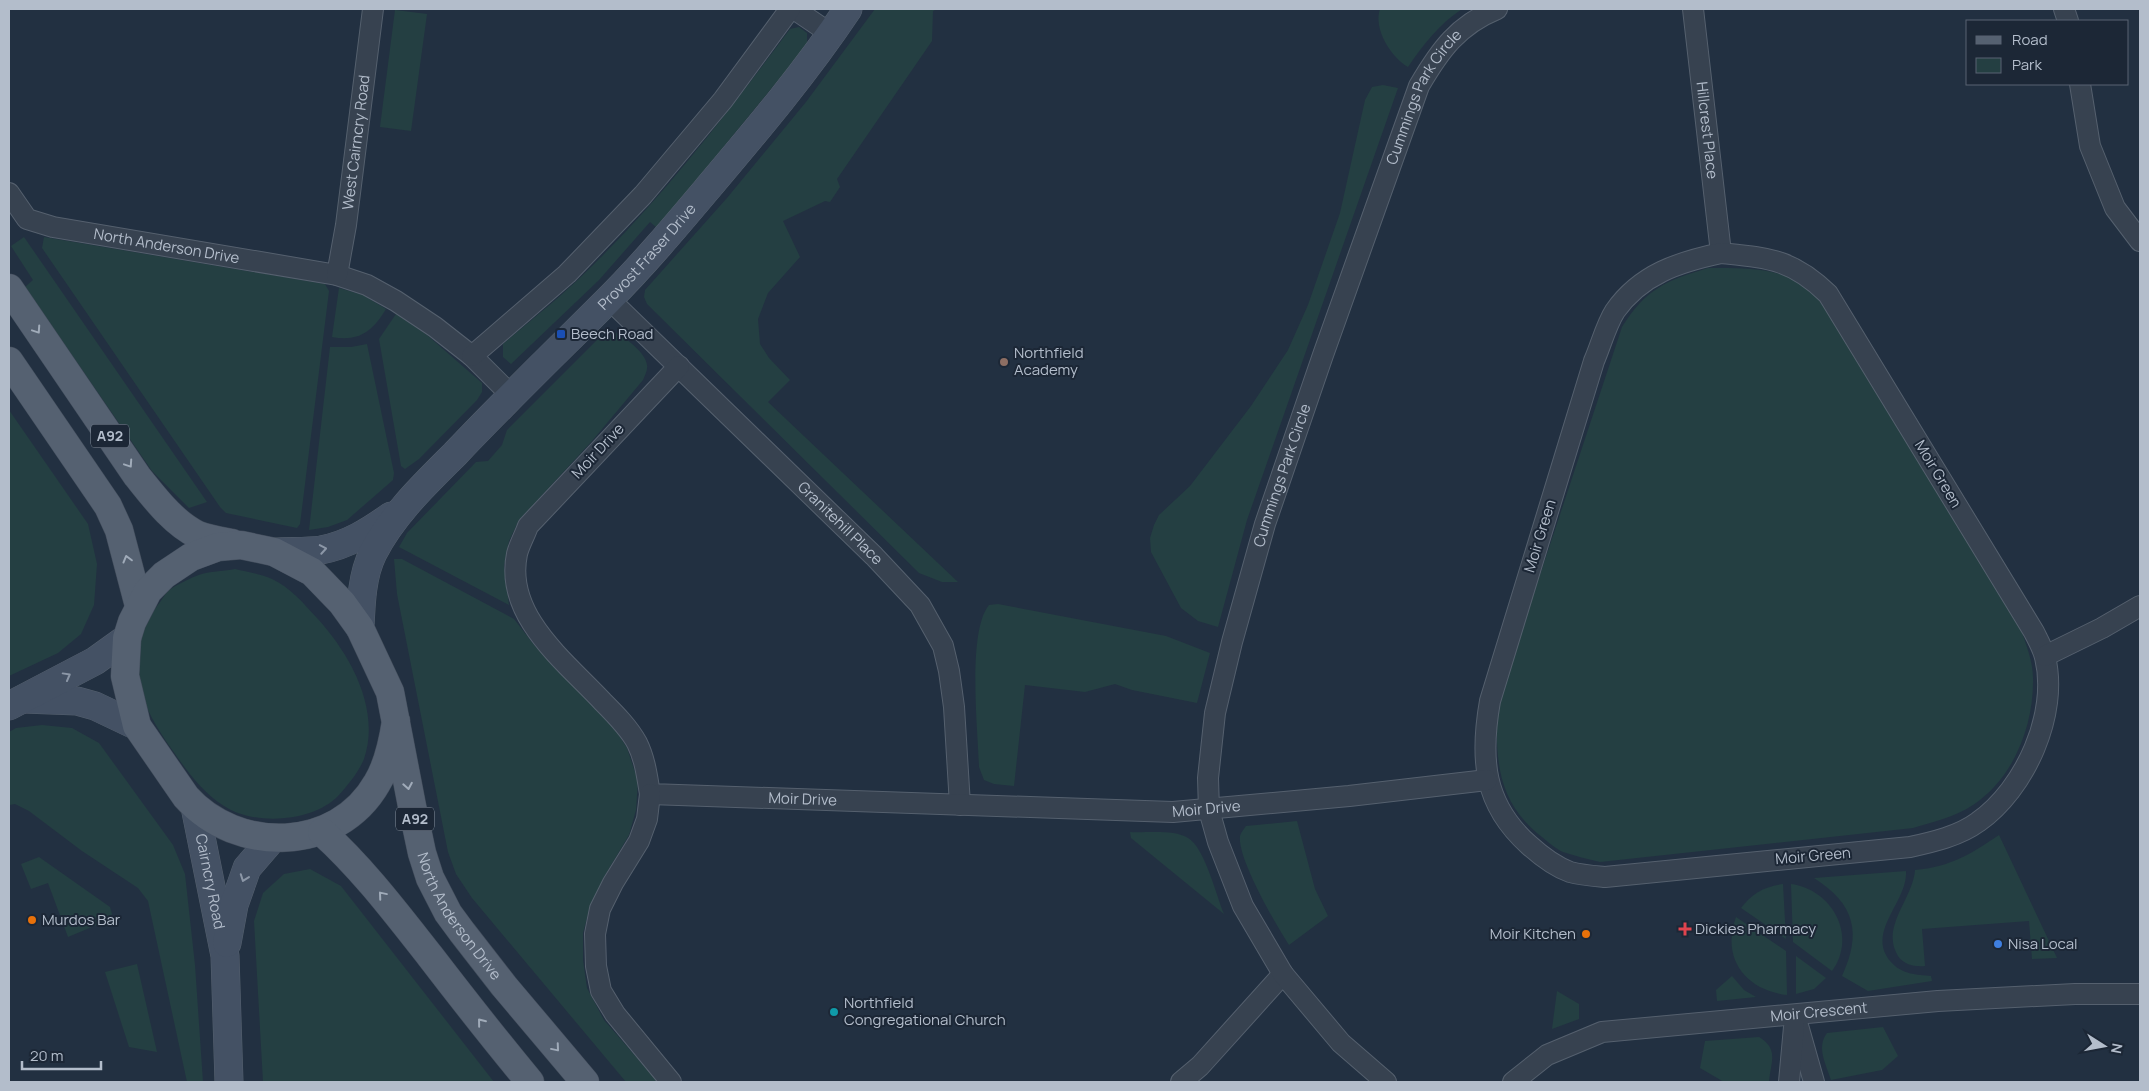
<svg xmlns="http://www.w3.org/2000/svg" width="2149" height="1091" font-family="Manrope,sans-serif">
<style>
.green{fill:#243f42}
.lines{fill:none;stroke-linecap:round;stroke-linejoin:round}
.street-casing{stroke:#55606e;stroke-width:22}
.secondary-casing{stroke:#55606e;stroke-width:29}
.primary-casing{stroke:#404b5a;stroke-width:29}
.street{stroke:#374250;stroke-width:20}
.secondary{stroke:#445164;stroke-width:28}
.primary{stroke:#556171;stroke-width:28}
.oneway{stroke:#a0abb9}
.oneway2{stroke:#8c97a7}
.transit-dot{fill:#1a4fb4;stroke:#1c2736;stroke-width:2}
.education-dot{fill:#8d6e63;stroke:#1c2736;stroke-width:2}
.food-dot{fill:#e8710a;stroke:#1c2736;stroke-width:2}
.health-dot{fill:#e0444e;stroke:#1c2736;stroke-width:2}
.shop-dot{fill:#3f7fe0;stroke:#1c2736;stroke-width:2}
.culture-dot{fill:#0f9aa8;stroke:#1c2736;stroke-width:2}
.labels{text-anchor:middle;stroke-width:4;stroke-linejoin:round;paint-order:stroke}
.shield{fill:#1c2736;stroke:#86909e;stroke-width:1}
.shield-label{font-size:14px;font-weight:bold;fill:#b3bdcb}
.street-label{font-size:15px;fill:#b3bdcb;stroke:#1c2736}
.poi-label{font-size:15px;fill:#b3bdcb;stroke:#1c2736;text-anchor:start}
</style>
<rect width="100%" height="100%" fill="#223041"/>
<g class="green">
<path d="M875,9h62l-4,2 -1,30 -95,138 3,8 -10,15 -5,-1 -42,20 17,36 -32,36 -10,26 2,25 9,14 21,22 -22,22 190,180h-16l-23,-9 -272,-269 -3,-7 1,-7 82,-92 79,-96z"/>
<path d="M1380,9h82c-23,15 -39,36 -54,58 -17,-10 -35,-38 -28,-58z"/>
<path d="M395,10l32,4 -16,117 -31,-4z"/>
<path d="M799,27l8,6v12l-150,183 -7,-6 -51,58 -88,84 -8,-7v-13c29,-25 59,-48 86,-75 75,-73 139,-157 201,-240z"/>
<path d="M1383,85l15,3 -151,432 -29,107 -20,-6 -17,-13 -30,-56 -1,-14 4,-13 5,-10 31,-29 61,-80 37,-56 20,-45 32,-92 25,-113 7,-13z"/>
<path d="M24,237l183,265 -18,6 -37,-37 -127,-184 8,-7 -22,-34z"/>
<path d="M44,237l281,47 4,7 -29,233 -3,4 -71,-15 -6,-6 -178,-259z"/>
<path d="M1708,268c38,0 83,-2 111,30 10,12 18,25 27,37l175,294c5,16 12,32 12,49 1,47 -19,100 -60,127 -18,12 -40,17 -60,23l-313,34c-12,-3 -25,-6 -37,-10 -7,-3 -15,-10 -21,-15 -47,-36 -47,-82 -44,-135l124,-375c24,-38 43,-46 86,-59z"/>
<path d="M339,288l24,7 23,14c-13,22 -27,33 -54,28z"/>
<path d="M396,314l31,21 55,48v9l-5,8 -58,59 -14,10 -4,-3 -22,-127z"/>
<path d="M614,332c10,4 32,21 33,33 1,5 -2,10 -4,15l-51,61 -73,79 -10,21 -5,25 5,39 -110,-58 8,-14 69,-71 12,-1 14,-16 5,-15 89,-89 9,-8z"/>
<path d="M367,344l27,129 -1,7 -46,40 -19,7 -19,3 21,-183h21z"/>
<path d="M9,410l79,114 9,40 -3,41 -13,29 -23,19 -49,23z"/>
<path d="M394,559h8l112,60 21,27 73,72 19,30 11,33 -2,29 -7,25 -25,42 -14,30 -7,26v27l4,28 17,32 54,62h-32l-154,-184 -16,-24 -8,-22 -51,-258z"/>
<path d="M235,569c12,3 26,5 37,10 18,8 32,25 45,39 33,36 64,91 47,141 -6,14 -16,26 -26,37 -25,26 -84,30 -114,10 -21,-13 -37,-35 -51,-55 -34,-48 -54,-92 -16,-145 4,-4 7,-11 11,-15 6,-5 26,-15 34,-17 10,-3 23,-3 33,-5z"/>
<path d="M998,604l168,32 44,17 -13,50 -65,-13 -17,-6 -30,8 -60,-7 -11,101 -20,-2 -10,-4 -5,-13c-1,-37 -12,-135 10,-162z"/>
<path d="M42,725l30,3 27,15 74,102 12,29 10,91 8,117h-16l-39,-181 -10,-13 -56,-37 -53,-40 -14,-7 -6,1v-73l7,-4z"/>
<path d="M1297,821l18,68 13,27 -39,29c-13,-20 -52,-87 -49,-109 1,-4 4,-7 6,-10z"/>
<path d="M1130,832c17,1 44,-3 58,6 17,10 28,57 36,76l-93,-76z"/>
<path d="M1999,835l58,123 -25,1 -3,-38 -107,8 3,37c-10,1 -21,-1 -27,-10 -18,-29 15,-57 17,-86 35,-3 56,-16 84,-35z"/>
<path d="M39,857l71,50 2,7 -1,5 -43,18 -20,-54 -17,6 -10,-25z"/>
<path d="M310,869l31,17 153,196h-231l-9,-161 9,-28 21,-19z"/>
<path d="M1906,871c2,31 -41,61 -15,91 10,12 26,13 40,14l1,5 -64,10 -26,-15c20,-43 13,-72 -28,-98z"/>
<path d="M1783,884l3,55 -45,-31c10,-14 24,-22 42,-24z"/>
<path d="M1791,884c40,5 67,51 41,87l-39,-29z"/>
<path d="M1736,917l50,34 1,44c-42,-5 -66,-37 -51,-78z"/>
<path d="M1796,956l30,22 -12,11 -18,5z"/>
<path d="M137,964l20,88 -28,-5 -24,-75z"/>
<path d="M1732,976l12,14 12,7 -39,4 -1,-11z"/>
<path d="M1557,991l22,13v15l-27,10z"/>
<path d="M1883,1027l15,29 -16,14 -51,10c-5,-16 -15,-33 -4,-47z"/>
<path d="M1759,1037c20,12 12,25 10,45h-45l-24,-14 5,-27z"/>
</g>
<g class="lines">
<defs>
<g id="street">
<path d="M794,9l37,25"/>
<path id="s1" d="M1693,9l28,244"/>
<path d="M2064,9l4,12"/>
<path d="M2080,84l10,62 25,62 25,33"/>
<path id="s2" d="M9,193l18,26 26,8 284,48 30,10 29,16 39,26 37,29 39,39"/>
<path d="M1721,253c48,5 71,6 107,41l206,338c4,8 9,17 11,25 14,57 -20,132 -67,165 -19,14 -45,20 -68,25l-305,30c-11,-1 -24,-2 -35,-5 -14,-5 -30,-17 -41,-27 -46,-41 -49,-87 -39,-144l104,-340c7,-16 12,-36 21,-50 26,-37 64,-49 106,-58z"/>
<path id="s3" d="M337,275l9,-50 27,-216"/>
<path id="s4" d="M609,299l265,257 46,49 23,41 6,25 5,36 6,98"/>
<path d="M472,356l95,-82 76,-79 80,-95 67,-91"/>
<path id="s5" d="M679,366l-151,160c-3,9 -9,19 -11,28 -13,62 49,108 86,148 12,12 26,26 34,41 8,16 10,33 13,51l523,18 176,-16 138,-16"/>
<path d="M2045,656l57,-28 38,-22"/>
<path d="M650,794l-3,25 -8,22 -26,42 -13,26 -5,25 1,32 5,25 14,23 56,68"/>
<path d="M1795,1015l19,67"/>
<path d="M1181,1082l19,-16 83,-92"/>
<path id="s6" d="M1386,1082l-45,-39 -58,-69 -40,-68 -25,-64 -9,-32 -1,-32 7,-65 17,-71 33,-118 58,-169 96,-269c21,-36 39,-61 78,-77"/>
<path id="s7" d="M1513,1082l34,-27 55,-23 336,-31 137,-7h65"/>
<path d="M1789,1082l5,-55"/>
</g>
<g id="secondary">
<path d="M274,552c16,-1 32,0 47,-2 27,-5 49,-19 70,-34"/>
<path id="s8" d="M360,628c1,-25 2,-53 13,-75 20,-39 52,-69 82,-99 50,-53 102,-103 153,-154 35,-35 67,-73 99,-111 49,-58 99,-117 141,-180"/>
<path d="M24,699l53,2 18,5 42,20"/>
<path d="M9,706l86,-45 32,-23"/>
<path id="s9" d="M195,807l30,149 4,126"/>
<path d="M227,943l7,-38 13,-37 25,-29"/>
</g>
<g id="primary">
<path d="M9,288l128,188c17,21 36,47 61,59 10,4 23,6 34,8"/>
<path d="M9,361l99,145 11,24 20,76"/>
<path id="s10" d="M396,721c-3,20 -8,44 -19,62 -40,70 -140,71 -191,14l-49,-71 -12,-50 2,-38 5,-16 16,-31 16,-16 27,-18 27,-10 23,-2 33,7 38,20 30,31 18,25 30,64 22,114 10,47 8,25 18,35 14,19 42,54 81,96"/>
<path d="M322,832c41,37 74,81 108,124 33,43 66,85 100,126"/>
</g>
</defs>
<use href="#street" class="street-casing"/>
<use href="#secondary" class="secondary-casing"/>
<use href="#primary" class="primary-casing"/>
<use href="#street" class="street"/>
<use href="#secondary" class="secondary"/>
<use href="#primary" class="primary"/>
</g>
<defs><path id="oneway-chevron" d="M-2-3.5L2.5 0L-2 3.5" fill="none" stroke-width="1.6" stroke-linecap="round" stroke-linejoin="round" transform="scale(1.25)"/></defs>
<g class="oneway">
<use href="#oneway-chevron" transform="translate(37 330) rotate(56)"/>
<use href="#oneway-chevron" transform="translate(129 464) rotate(56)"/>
<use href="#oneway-chevron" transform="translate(127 559) rotate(-105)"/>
<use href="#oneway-chevron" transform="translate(408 786) rotate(80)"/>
<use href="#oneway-chevron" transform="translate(382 895) rotate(-130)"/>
<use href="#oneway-chevron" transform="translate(481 1022) rotate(-129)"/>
<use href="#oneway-chevron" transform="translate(556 1048) rotate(50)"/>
</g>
<g class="oneway2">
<use href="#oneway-chevron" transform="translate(323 549) rotate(-10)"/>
<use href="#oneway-chevron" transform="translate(67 676) rotate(-29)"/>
<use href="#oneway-chevron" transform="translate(244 878) rotate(110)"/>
</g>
<rect class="transit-dot" x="556" y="329" width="10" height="10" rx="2.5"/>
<circle class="education-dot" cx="1004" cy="362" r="5"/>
<g class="food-dot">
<circle cx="32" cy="920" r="5"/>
<circle cx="1586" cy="934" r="5"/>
</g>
<path class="health-dot" d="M1682.5 921.5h5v5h5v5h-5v5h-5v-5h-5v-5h5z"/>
<circle class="shop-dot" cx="1998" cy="944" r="5"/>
<circle class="culture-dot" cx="834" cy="1012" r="5"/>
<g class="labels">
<g class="shield">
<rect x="91" y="424.5" width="38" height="23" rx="4"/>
<rect x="396" y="807.5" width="38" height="23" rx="4"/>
</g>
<g class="shield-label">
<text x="110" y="441">A92</text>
<text x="415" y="824">A92</text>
</g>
<g class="street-label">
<text dy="5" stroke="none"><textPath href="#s6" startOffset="1080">Cummings Park Circle</textPath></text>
<text dy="5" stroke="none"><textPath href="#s1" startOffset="122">Hillcrest Place</textPath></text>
<text dy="5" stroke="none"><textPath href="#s3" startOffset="134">West Cairncry Road</textPath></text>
<text dy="5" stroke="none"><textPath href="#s2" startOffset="174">North Anderson Drive</textPath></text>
<text dy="5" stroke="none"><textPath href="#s8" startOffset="481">Provost Fraser Drive</textPath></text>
<text transform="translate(598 451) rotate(-47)" y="5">Moir Drive</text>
<text transform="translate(1938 474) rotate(59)" y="5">Moir Green</text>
<text dy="5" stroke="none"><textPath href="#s6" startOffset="675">Cummings Park Circle</textPath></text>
<text dy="5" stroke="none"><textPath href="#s4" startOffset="322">Granitehill Place</textPath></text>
<text transform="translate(1540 536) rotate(-73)" y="5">Moir Green</text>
<text dy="5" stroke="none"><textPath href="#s5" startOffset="688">Moir Drive</textPath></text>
<text dy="5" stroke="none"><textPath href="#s5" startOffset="1092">Moir Drive</textPath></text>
<text transform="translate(1813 856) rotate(-5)" y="5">Moir Green</text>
<text dy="5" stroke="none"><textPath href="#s9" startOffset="76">Cairncry Road</textPath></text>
<text dy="5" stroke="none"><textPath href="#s10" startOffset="1081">North Anderson Drive</textPath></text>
<text dy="5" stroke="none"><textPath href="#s7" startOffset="321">Moir Crescent</textPath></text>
</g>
<g class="poi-label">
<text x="571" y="339">Beech Road</text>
<text x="1014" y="358">Northfield<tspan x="1014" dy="17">Academy</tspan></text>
<text x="42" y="925">Murdos Bar</text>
<text x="1695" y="934">Dickies Pharmacy</text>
<text x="1576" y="939" text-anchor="end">Moir Kitchen</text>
<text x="2008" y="949">Nisa Local</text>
<text x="844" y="1008">Northfield<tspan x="844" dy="17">Congregational Church</tspan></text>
</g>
</g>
<rect width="2149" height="1091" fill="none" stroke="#b3bdcb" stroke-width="20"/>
<rect x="1966" y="20" width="162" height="65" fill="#1c2736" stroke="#586372"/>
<rect x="1976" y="36" width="25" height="8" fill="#556171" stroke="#586372"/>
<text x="2012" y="45" font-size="15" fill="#b3bdcb">Road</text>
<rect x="1976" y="58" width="25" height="15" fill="#243f42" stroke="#586372"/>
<text x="2012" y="70" font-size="15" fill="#b3bdcb">Park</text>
<g transform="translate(2104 1046) rotate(101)" stroke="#1c2736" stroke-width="4" paint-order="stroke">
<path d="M0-4L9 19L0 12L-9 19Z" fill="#b3bdcb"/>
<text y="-8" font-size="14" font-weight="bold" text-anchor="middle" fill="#b3bdcb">N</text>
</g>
<path d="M22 1061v8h79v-8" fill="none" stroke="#b3bdcb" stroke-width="2.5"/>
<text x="30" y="1061" font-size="15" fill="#b3bdcb" stroke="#1c2736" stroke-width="4" paint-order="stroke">20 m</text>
</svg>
